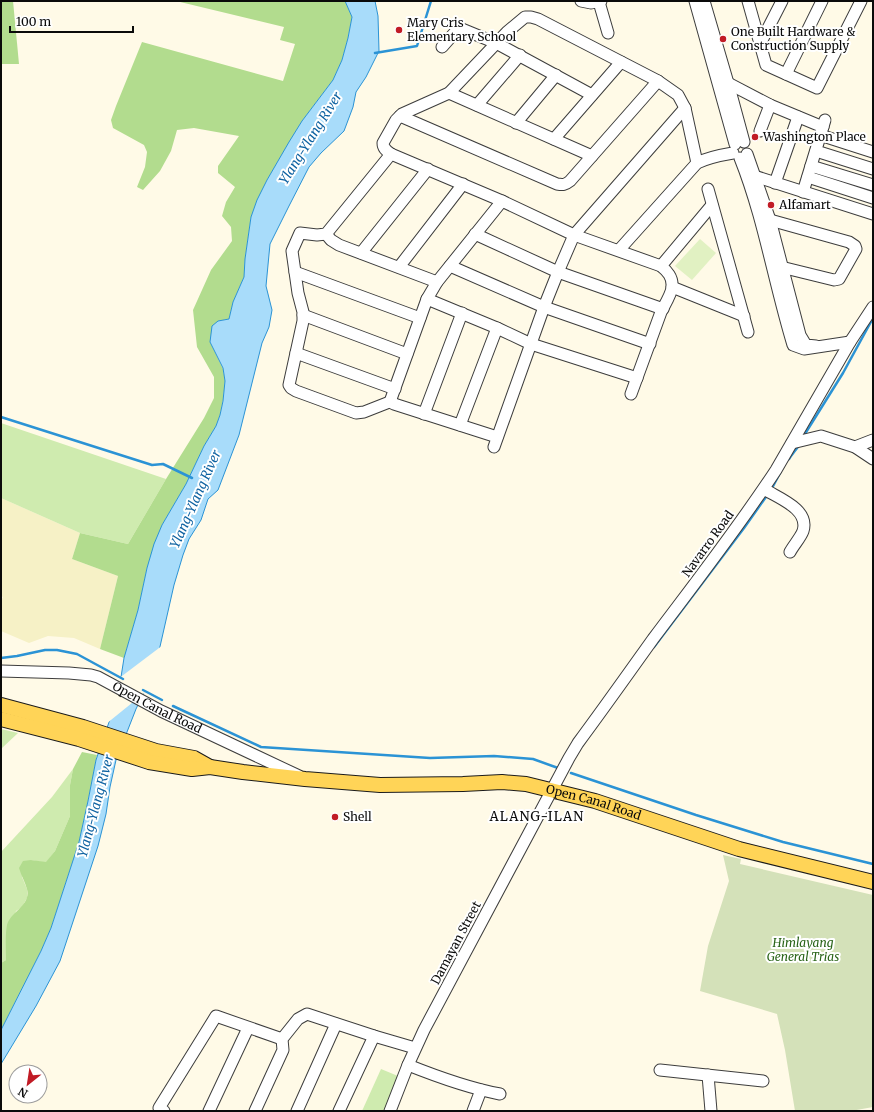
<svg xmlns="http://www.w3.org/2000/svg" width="874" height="1112" font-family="Merriweather,serif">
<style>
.farmland{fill:#f6f1c6}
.green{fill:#cfebaf}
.forest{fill:#b2dc8e}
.cemetery{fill:#d4e1b9}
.pitch{fill:#e1f1c2}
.water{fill:#a8dcfa;stroke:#2b93d5}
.pier{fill:#fffae7}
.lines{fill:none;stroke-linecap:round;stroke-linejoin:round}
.stream{stroke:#2b93d5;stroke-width:2.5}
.minor-casing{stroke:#3d3d3d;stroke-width:13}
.major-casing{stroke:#1b1b1b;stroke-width:16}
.minor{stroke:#fff;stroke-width:11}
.major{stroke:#ffd457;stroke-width:14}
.poi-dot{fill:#c11b25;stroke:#fff;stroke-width:1.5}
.labels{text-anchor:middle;stroke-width:4;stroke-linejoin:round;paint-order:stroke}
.poi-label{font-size:12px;fill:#0a0a0a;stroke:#fff;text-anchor:start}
.street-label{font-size:12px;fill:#0a0a0a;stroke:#fff}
.park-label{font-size:12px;font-style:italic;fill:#296418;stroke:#fff}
.water-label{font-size:13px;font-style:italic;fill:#0e62a1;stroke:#fff}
.neighbourhood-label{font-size:13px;letter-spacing:1px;fill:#0a0a0a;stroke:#fff}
</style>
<rect width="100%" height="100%" fill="#fffae7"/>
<path class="farmland" d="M1,498l79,35 -8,26 46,17 -18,73 -26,-11 -26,-2 -19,7 -28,-12v-30l2,-4 -2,-1z"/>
<g class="green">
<path d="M1,423l165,56 -38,65 -48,-11 -79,-35z"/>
<path d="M1,729l17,4 -17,16z"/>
<path d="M73,769l-3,16v31l-15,35 -9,12 -15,-3 -9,17 5,12v9l-5,9 -6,4 -10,34v15l-5,3v-111l51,-55z"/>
<path d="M381,1069l17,7 -13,35h-23z"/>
</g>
<g class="forest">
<path d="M1,1h12l6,63h-18z"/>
<path d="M176,1h169l7,16 -4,21 -6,22 -9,20 -31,41 -35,59 -9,20 -7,17 -6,42 -1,18 -11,25 -4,17 -11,2 -8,21 13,27 2,12 -2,19 -3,15 -4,11 -12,20 -18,38 -24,41 -15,43 -9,42 -14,48 -24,-9 18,-73 -46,-17 8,-26 48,11 38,-65 38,-61 10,-20v-21l-17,-30 -4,-37 18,-40 21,-29 -1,-14 -9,-11 4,-14 9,-15 -17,-14v-7l21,-30 -45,-8 -17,2 -6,21 -11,20 -17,19 -6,-3 8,-20 2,-15 -3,-7 -31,-17 -2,-8 5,-14 26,-64 141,39 12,-37 -15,-4 4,-13z"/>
<path d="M82,752l15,3 -9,46 -9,41 -28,86 -10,23 -40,79v-67l5,-3c0,-11 -1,-25 1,-35 4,-14 24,-19 20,-36 -2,-7 -6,-14 -8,-21l4,-7 8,-1 15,2 9,-11 15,-35v-31l3,-16z"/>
</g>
<path class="cemetery" d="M723,855l18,4 -1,5 133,31v212l-22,4h-56l-10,-61 -8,-36 -77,-23 8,-45 21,-65z"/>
<path class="pitch" d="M700,239l16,14 -24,27 -17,-14z"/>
<path class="water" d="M345,1h30l3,15 1,35 -13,26 -10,15 -3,15 -9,24 -23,22 -12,14 -20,39 -19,38 -4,42 6,24 -3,17 -7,16 -23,92 -21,55 -10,9 -7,21 -12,19 -6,16 -9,30 -15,66 -10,31 -13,27 -20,51 -6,27 -4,27 -8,32 -38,115 -24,45 -35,58v-34l40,-79 10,-23 28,-86 9,-41 8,-41 22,-64 6,-38 14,-48 9,-42 7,-24 8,-19 24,-41 18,-38 12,-20 4,-11 3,-14 2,-20 -2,-13 -13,-26 2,-16 6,-5 11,-2 4,-17 11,-25 1,-18 6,-42 6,-17 10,-20 22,-38 13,-21 31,-41 9,-20 6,-22 4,-21z"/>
<path class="pier" d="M163,645l-12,38 -3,7 -42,34 10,-29 2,-16z"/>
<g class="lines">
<g class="stream">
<path d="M375,53l42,-7 14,-45"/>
<path d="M1,417l151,48 11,-1 29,14"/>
<path d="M803,437l40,-64 30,-55"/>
<path d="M789,459c3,-5 7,-9 10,-14"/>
<path d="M771,490l9,-17"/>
<path d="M654,647l90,-119 24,-34"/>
<path d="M1,658l16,-2 28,-6h12l20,4 46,25"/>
<path d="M143,690l19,10"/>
<path d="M173,706l88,41 169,11 64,-2 39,3 25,9"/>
<path d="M571,773l125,42 87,27 90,22"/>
</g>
<defs>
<g id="minor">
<path d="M581,1l10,2 10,-2"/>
<path d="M695,1l40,143"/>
<path d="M704,1l24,82 16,59"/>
<path d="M748,1l18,64 51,23 44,-87"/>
<path d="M599,2l9,31"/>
<path d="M760,44l22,-43"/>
<path d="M442,47l15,-17 5,-1 34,14 96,52"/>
<path d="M786,74l36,-73"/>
<path d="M724,81l46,24 53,22"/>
<path d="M449,93l143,63"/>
<path d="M477,105l43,-50"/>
<path d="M400,116l157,68c6,1 8,1 13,-3l88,-100"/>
<path d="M516,123l40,-48"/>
<path d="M760,131l10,-26"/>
<path d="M820,135l53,17"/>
<path d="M554,139l67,-77"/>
<path d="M816,151l57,18"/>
<path d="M391,154c-4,-3 -8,-5 -8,-11l13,-23 6,-6 47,-21 58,-61 18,-15h6l7,2 120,62 20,14 7,13 12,55"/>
<path d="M747,154l23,66 30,115 6,10 10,1"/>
<path d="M740,158c24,60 34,125 53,187l11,4 46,-7"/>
<path d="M811,166l62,19"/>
<path d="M751,175l122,39"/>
<path d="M808,177l65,21"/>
<path d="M775,183l23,-66"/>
<path d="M708,189l40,143"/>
<path d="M803,192l22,-72"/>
<path d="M770,220l79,22 6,4 1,3 -17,30 -5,1 -57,-14"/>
<path d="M326,234l5,6 8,5 98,37"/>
<path d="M475,234l83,38 105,37"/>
<path d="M619,250l78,-87c12,-6 24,-8 36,-10"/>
<path d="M361,253l67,-84"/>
<path d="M450,266l94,41 106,37"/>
<path d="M661,266l51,-61"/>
<path d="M399,267l64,-83"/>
<path d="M295,272l125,46"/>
<path d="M672,287l72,29"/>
<path d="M427,299l10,-17 65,-81"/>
<path d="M303,315l104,39"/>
<path d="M296,353l99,36"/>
<path d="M392,401l-28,11 -8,1 -60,-22 -5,-3 -2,-3 14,-64v-9l-5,-19 -6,-42 8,-18 17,2 9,-1 65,-80 111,47 72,34 87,31c6,5 12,11 11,21 0,6 -8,19 -11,25 -10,28 -20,55 -30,82"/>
<path d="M424,414l38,-101"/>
<path d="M460,425l37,-97"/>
<path d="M497,437l-103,-33 -2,-1 -1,-4 36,-100 70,29 34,16 106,34"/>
<path d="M792,443l29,-7 34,11 18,12"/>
<path d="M494,447l50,-140 14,-35 16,-37 111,-127"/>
<path d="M855,447l18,-7"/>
<path d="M764,489c14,9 46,20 39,42 -2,6 -10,15 -13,21"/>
<path id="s1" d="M1,671l68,2 22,2 7,2 63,34 138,65"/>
<path d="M408,1065c30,12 60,23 92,29"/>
<path d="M660,1070l103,11"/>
<path d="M708,1075l3,36"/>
<path d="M164,1111l-5,-3 57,-92 66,23"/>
<path d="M209,1111l39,-83"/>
<path d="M255,1111l28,-61 -1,-11 16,-20 9,-5 67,22 41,12"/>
<path d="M297,1111l39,-87"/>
<path d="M339,1111l35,-75"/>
<path d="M390,1111l18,-46 16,-35 145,-272 9,-15c26,-35 50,-69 75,-104 42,-56 85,-111 123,-169l74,-128 23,-35"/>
<path d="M473,1111l8,-21"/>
</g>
<g id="major">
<path d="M1,705l82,22 73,24 38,7 16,9"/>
<path id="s2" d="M1,719l78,20 70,23 43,7 18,-2 33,5 62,7 75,6 83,-1 39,-2 24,2 69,17 144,48 134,33"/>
</g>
</defs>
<use href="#minor" class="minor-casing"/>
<use href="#major" class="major-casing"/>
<use href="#minor" class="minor"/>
<use href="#major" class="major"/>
</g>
<g class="poi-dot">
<circle cx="399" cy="30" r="4"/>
<circle cx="723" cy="39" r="4"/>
<circle cx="755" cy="137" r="4"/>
<circle cx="771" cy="205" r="4"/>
<circle cx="335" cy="817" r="4"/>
</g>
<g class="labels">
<g class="poi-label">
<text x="407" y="27">Mary Cris<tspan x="407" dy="14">Elementary School</tspan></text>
<text x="731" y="36">One Built Hardware &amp;<tspan x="731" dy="14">Construction Supply</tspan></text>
<text x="763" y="141">Washington Place</text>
<text x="779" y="209">Alfamart</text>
<text x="343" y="821">Shell</text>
</g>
<g class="street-label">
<text transform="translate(708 544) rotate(-54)" y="4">Navarro Road</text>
<text dy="4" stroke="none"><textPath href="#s1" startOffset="164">Open Canal Road</textPath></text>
<text dy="4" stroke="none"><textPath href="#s2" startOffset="603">Open Canal Road</textPath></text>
<text transform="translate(456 943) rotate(-62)" y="4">Damayan Street</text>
</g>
<g class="park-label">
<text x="803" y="947">Himlayang<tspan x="803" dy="14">General Trias</tspan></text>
</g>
<g class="water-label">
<text transform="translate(310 138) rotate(-58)" y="5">Ylang-Ylang River</text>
<text transform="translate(195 499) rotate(-66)" y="5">Ylang-Ylang River</text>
<text transform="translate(95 806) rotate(-75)" y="5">Ylang-Ylang River</text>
</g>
<g class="neighbourhood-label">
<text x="537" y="821">ALANG-ILAN</text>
</g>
</g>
<rect width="874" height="1112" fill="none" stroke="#0a0a0a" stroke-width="4"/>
<g transform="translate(28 1084) rotate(210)"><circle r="19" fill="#ffffff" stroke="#9d9d9d"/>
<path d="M0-3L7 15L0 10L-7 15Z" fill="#c11b25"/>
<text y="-6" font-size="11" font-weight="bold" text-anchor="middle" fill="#0a0a0a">N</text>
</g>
<path d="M10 26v6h123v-6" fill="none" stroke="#0a0a0a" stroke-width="2"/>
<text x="16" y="26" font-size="12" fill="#0a0a0a" stroke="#ffffff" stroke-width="3" paint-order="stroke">100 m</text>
</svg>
